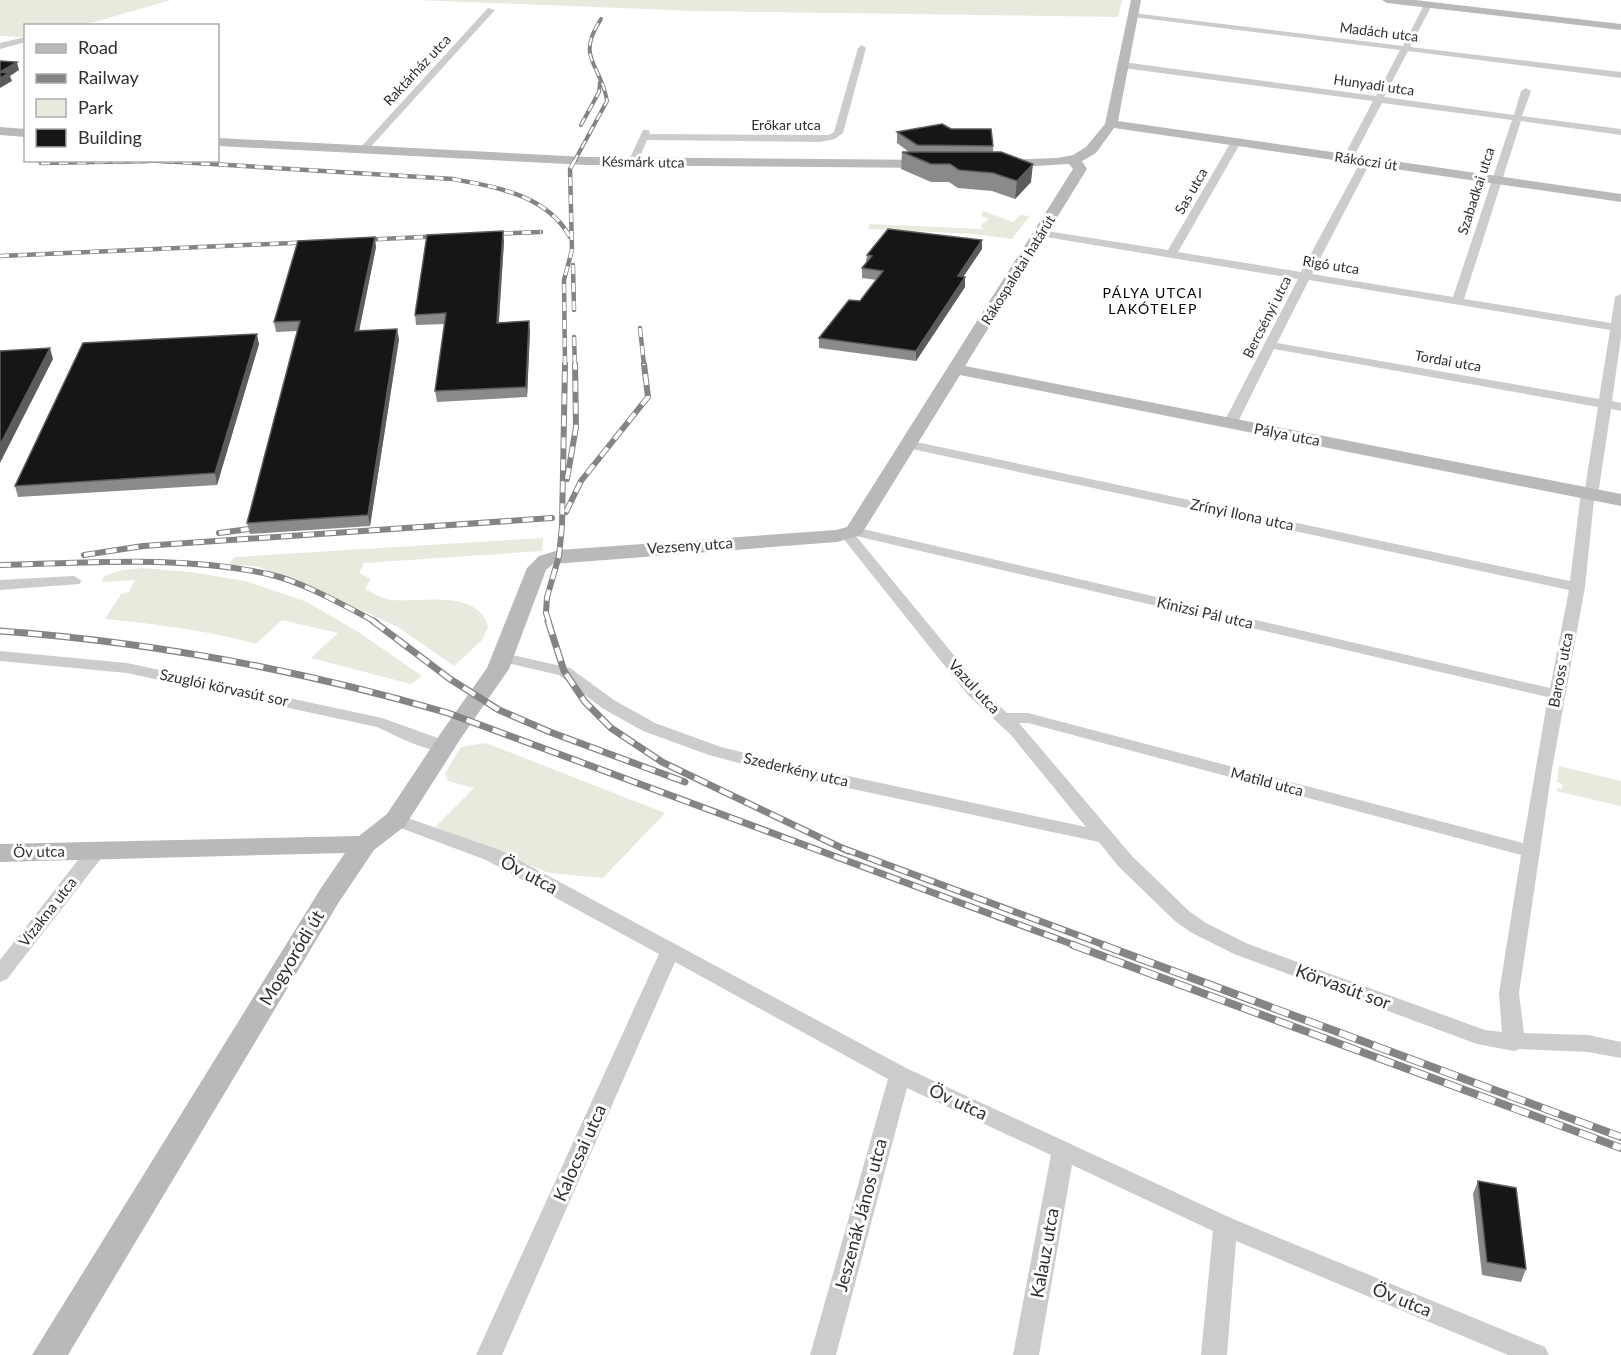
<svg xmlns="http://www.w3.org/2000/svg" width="1621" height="1355" font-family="Lato,sans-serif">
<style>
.green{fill:#e7ebde}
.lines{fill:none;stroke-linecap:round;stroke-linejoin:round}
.street{fill:#ccc;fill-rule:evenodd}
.secondary{fill:#b9b9b9;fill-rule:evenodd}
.rail-far4-casing{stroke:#848484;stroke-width:4}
.rail-far3-casing{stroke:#848484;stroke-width:4.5}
.rail-far2-casing{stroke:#848484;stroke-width:6}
.rail-far1-casing{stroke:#848484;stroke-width:7}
.rail-casing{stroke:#848484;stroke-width:8}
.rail-far4{stroke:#fff;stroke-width:2;stroke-dasharray:8;stroke-linecap:butt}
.rail-far3{stroke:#fff;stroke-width:3;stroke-dasharray:9;stroke-linecap:butt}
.rail-far2{stroke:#fff;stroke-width:4;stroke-dasharray:11;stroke-linecap:butt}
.rail-far1{stroke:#fff;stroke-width:4.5;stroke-dasharray:14;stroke-linecap:butt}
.rail{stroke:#fff;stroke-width:6;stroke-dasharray:18;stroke-linecap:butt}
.wall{fill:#8a8a8a}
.shaded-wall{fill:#5c5c5c}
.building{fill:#161616;stroke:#5c5c5c;stroke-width:1.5}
.labels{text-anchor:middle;stroke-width:6;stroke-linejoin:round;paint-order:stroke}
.far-street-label{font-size:14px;fill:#2f2f2f;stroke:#fff}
.far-neighbourhood-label{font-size:14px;letter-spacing:1.5px;fill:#000;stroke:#fff}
.street-label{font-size:15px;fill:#2f2f2f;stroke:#fff}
.near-street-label{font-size:18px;fill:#2f2f2f;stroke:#fff}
</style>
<rect width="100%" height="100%" fill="#fff"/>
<g class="green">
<path d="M0,0h171l-87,25 -58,1 -1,11 -25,-1z"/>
<path d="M417,0h705l-4,17 -423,-6z"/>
<path d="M983,211l30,11 7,-7 10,1 -18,23 -38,-5 -106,-5 1,-5 115,5 -4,-3 9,-7 -8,-3z"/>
<path d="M543,538l-1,13 -178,12 -5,10 12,6 -6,10c8,4 18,10 26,11 29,3 87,-12 97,27l-6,13 -28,26 -56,-39 -76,-35 -66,-26 -28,-1 7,-8z"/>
<path d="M143,568l47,4 55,9 62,21 53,31 62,43 -11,8 -100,-26 27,-25 -56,-13 -26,24c-49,-14 -101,-20 -151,-25l16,-25 8,-2 6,-12 -33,2 2,-6 19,-6z"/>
<path d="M486,743l179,70 -62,65 -54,-5 -114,-46 39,-39 -26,-7 -3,-8 16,-26z"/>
<path d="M1559,766l62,15v25l-65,-15 1,-3 5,1v-5l-5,-2z"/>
</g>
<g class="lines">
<g class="street">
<path d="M1428,3l4,2 -22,42 211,25v6l-213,-27 -24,46 130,18 7,-24 5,-3 5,3 -9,25 99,13v6l-100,-14 -57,178 147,24 4,-26 6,-3v43l-9,64 9,2v8l-10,-2 -12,79 -5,12 -9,87 -33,182 -33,224 5,40 64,2 33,7v16l-33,-6 -68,-3 -6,2 -37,-7 -243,-90 -42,-21 -16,-11 -58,-56 -19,-24 -330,-71 -60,-16 -66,-24 -41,-23 -43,-33 -61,-14 -2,-3 2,-3 6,-2 66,15 44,32 41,23 66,24 48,12 317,68 -75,-92 -43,-40 -126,-158 -2,-3 14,-7 696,161 19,-98 -662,-142 -7,-4 7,-4 663,141 10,-81 5,-12 13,-81 -324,-58 -37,75 -2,3h-10l-2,-3 75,-145 -258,-43 -5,-3 5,-3 128,20 63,-108 5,-3 5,3 -63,110 123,20 60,-111 5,-3 5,3 -59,113 141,23 59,-177 -130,-17 -29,55 -5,3 -5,-3 30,-57 -250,-33 -4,-3 4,-3 253,34 24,-46 -267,-33 -4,-2 4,-2 270,33 21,-41zM1309,280l301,50 -11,69 -322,-56zM856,536l692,161 -25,146 -495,-130h-21l-27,-26zM1019,723h9l493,132 -22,138 3,39 -17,-2 -237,-86 -42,-21 -16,-11 -58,-56z"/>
<path d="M488,8l7,2 -129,142h-6v-4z"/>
<path d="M26,37v5l-26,7v-6z"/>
<path d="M862,45l4,3 -23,85 -8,6 -15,3 -173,-2 -10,24 -9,-2 15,-32h6l1,4 179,1 5,-3 24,-84z"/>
<path d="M74,576l8,5 -3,3 -79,6v-10z"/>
<path d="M0,651l127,12 255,55 67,24 3,4 -3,4c-18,5 -54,-15 -72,-23l-250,-54 -127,-12z"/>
<path d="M396,814l104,36 408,219 325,150 312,128 4,8h-41l-272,-114 -9,114h-26l12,-124 -141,-66 -33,190h-26l38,-200 -144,-67 -71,267h-26l78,-276 -213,-117 -173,393h-26l183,-401 -173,-94 -96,-36 -3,-4 3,-4z"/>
<path d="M96,845l7,1 2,5 -2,5 -96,123 -7,3v-22l89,-114z"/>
</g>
<g class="secondary">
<path d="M1131,0h10l-23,121 503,73v8l-507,-74 -18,25 -14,8 5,8 -122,197 656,128v12l-661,-131 -99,160 -24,7 -284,22 -7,6 -37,99 -48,69 -56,88 -31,24 -35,52 -271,453h-36l289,-467 24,-35 -345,9v-18l359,-8 28,-22 56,-84 44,-62 40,-100 12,-12 20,-6 277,-20 11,-3 226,-358 -4,-5 -67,4 -7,-4 7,-4 55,-2 16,-3 13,-8 19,-23z"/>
<path d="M1382,0h33l206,24v6l-234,-27z"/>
<path d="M0,127l26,2v8l-26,-2z"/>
<path d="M218,138l368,19 347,3 7,4 -7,4 -347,-3 -368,-19z"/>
</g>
<defs>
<g id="rail-far4">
<path d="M581,125l18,-33 1,-10"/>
<path d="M141,160l31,2"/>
<path d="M101,162l48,-1"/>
<path d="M574,162l33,-61c-6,-38 -32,-42 -6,-82"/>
</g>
<g id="rail-far3">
<path d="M147,160l306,19c43,8 94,16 117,58"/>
<path d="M41,163l108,-2"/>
<path d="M486,234l55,-2"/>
<path d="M360,240l84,-4"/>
<path d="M0,256l315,-14"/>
<path d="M573,265l1,45"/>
<path d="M640,328l4,37"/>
<path d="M574,337l1,28"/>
<path d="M565,365l-1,-85 8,-30 -2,-81 5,-9"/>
</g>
<g id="rail-far2">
<path d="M567,479l9,-52 -1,-63"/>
<path d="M566,512l15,-31 67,-84 -4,-33"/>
<path d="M219,533l30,-4"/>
<path d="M84,555l59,-9 409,-28"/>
<path d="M0,565c88,-2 181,-10 268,9 33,7 77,32 108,48"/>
<path d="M549,622l-3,-9 1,-16 12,-41 3,-30 3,-162"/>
</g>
<g id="rail-far1">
<path d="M373,621l77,58 49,31 51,22 135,50"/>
<path d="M548,621l16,50 21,31 26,26 51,34 186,89"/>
<path d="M0,631c153,11 301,39 448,82l629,233"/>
<path d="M842,848l265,98"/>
</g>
<g id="rail">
<path d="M1073,945l548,203"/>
<path d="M1103,945l518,192"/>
</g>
</defs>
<use href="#rail-far4" class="rail-far4-casing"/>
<use href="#rail-far3" class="rail-far3-casing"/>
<use href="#rail-far2" class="rail-far2-casing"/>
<use href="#rail-far1" class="rail-far1-casing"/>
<use href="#rail" class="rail-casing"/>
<use href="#rail-far4" class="rail-far4"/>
<use href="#rail-far3" class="rail-far3"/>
<use href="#rail-far2" class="rail-far2"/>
<use href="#rail-far1" class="rail-far1"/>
<use href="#rail" class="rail"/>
</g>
<g class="wall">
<path d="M951,129l42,17v6l38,30 -16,17 -23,-8 -34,-3 -9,-6h-18l-30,-13 1,-17h7l-12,-9v-11z"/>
<path d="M982,240v9l-19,28h2v10l-49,74 -97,-13v-10l41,-37 17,-21 -15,-2v-10l4,-6 1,-7z"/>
<path d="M504,241l-5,81 31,9 -3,66 -90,5 -2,-11 10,-67 -29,1 -1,-10z"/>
<path d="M376,247l-17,84 40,8 -29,187 -120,8 -3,-11 50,-192 -21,1 -2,-10z"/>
<path d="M259,344l-42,141 -199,12 -3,-11z"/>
<path d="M1478,1181l48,88 -5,13 -39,-7 -9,-81z"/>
</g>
<g class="shaded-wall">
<path d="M17,62l2,8 -9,6 2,5 -12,7v-16z"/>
<path d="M1033,164l-2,18 -16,17 2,-18z"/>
<path d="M503,231l1,10 -6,92 -1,-10z"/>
<path d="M375,237l1,10 -19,94 -2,-10z"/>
<path d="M982,240v9l-25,37 1,-10z"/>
<path d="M965,277v10l-49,74v-10z"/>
<path d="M529,321l1,10 -3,66 -1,-10z"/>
<path d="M397,329l2,10 -29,187 -2,-11z"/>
<path d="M257,334l2,10 -42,141 -2,-12z"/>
<path d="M50,348l3,11 -53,104v-18z"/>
</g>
<g class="building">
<path d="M0,61l17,1 -17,10 9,1 -9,5z"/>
<path d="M942,124l9,5h40l2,17 -76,-1 -20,-13z"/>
<path d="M902,152h99l32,12 -16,17 -24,-8 -34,-3 -9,-6h-19z"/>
<path d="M888,229l94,11 -24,36 7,1 -49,74 -97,-13 30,-38 11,1 23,-30 -21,-3 10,-12 -5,-1z"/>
<path d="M503,231l-6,92 32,-2 -3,66 -91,4 11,-78 -31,2 12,-80z"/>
<path d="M375,237l-20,94 42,-2 -29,186 -121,8 53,-202 -26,1 24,-81z"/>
<path d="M257,334l-42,139 -200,13 68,-143z"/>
<path d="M50,348l-50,97v-94z"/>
<path d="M1478,1181l38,7 10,81 -39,-7z"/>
</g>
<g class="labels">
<g class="far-street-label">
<text transform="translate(1379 32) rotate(7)" y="5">Madách utca</text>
<text transform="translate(417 70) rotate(-47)" y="5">Raktárház utca</text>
<text transform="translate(1374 85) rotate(8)" y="5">Hunyadi utca</text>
<text x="786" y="130">Erőkar utca</text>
<text transform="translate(1366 161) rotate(8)" y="5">Rákóczi út</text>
<text transform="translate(643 162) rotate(1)" y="5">Késmárk utca</text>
<text transform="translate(1191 191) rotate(-60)" y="5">Sas utca</text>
<text transform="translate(1476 191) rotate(-72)" y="5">Szabadkai utca</text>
<text transform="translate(1331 265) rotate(9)" y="5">Rigó utca</text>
<text transform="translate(1018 270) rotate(-58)" y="5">Rákospalotai határút</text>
<text transform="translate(1267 317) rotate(-63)" y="5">Bercsényi utca</text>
<text transform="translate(1448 361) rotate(10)" y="5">Tordai utca</text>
</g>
<g class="far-neighbourhood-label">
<text x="1153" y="298">PÁLYA UTCAI<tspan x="1153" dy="16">LAKÓTELEP</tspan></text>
</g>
<g class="street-label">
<text transform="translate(1287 435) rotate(11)" y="5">Pálya utca</text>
<text transform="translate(1242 515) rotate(12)" y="5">Zrínyi Ilona utca</text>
<text transform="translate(690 546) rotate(-4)" y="5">Vezseny utca</text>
<text transform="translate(1205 613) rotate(13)" y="5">Kinizsi Pál utca</text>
<text transform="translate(1561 670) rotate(-79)" y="5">Baross utca</text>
<text transform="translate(974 687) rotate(47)" y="5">Vazul utca</text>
<text transform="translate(224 688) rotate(12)" y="5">Szuglói körvasút sor</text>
<text transform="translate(796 770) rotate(13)" y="5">Szederkény utca</text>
<text transform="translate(1267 782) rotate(15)" y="5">Matild utca</text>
<text transform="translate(39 852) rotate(-1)" y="5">Öv utca</text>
<text transform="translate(48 912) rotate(-52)" y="5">Vízakna utca</text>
</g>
<g class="near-street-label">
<text transform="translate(529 875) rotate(28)" y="6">Öv utca</text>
<text transform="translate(292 958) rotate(-59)" y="6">Mogyoródi út</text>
<text transform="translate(1343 987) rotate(20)" y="6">Körvasút sor</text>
<text transform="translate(958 1102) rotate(25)" y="6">Öv utca</text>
<text transform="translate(580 1153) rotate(-66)" y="6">Kalocsai utca</text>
<text transform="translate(861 1215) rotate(-75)" y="6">Jeszenák János utca</text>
<text transform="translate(1045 1253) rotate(-80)" y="6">Kalauz utca</text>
<text transform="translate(1402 1300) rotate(22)" y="6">Öv utca</text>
</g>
</g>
<rect x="24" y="24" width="195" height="138" fill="#ffffff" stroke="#acacac" stroke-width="1.5"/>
<rect x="36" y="44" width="30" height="9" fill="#b9b9b9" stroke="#acacac" stroke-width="1.5"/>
<text x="78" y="54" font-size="18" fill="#2f2f2f">Road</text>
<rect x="36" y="74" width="30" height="9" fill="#848484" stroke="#acacac" stroke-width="1.5"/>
<text x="78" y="84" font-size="18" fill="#2f2f2f">Railway</text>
<rect x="36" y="99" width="30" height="18" fill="#e7ebde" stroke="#acacac" stroke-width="1.5"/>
<text x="78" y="114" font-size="18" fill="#2f2f2f">Park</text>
<rect x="36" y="129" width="30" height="18" fill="#161616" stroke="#acacac" stroke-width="1.5"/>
<text x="78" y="144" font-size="18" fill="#2f2f2f">Building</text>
</svg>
